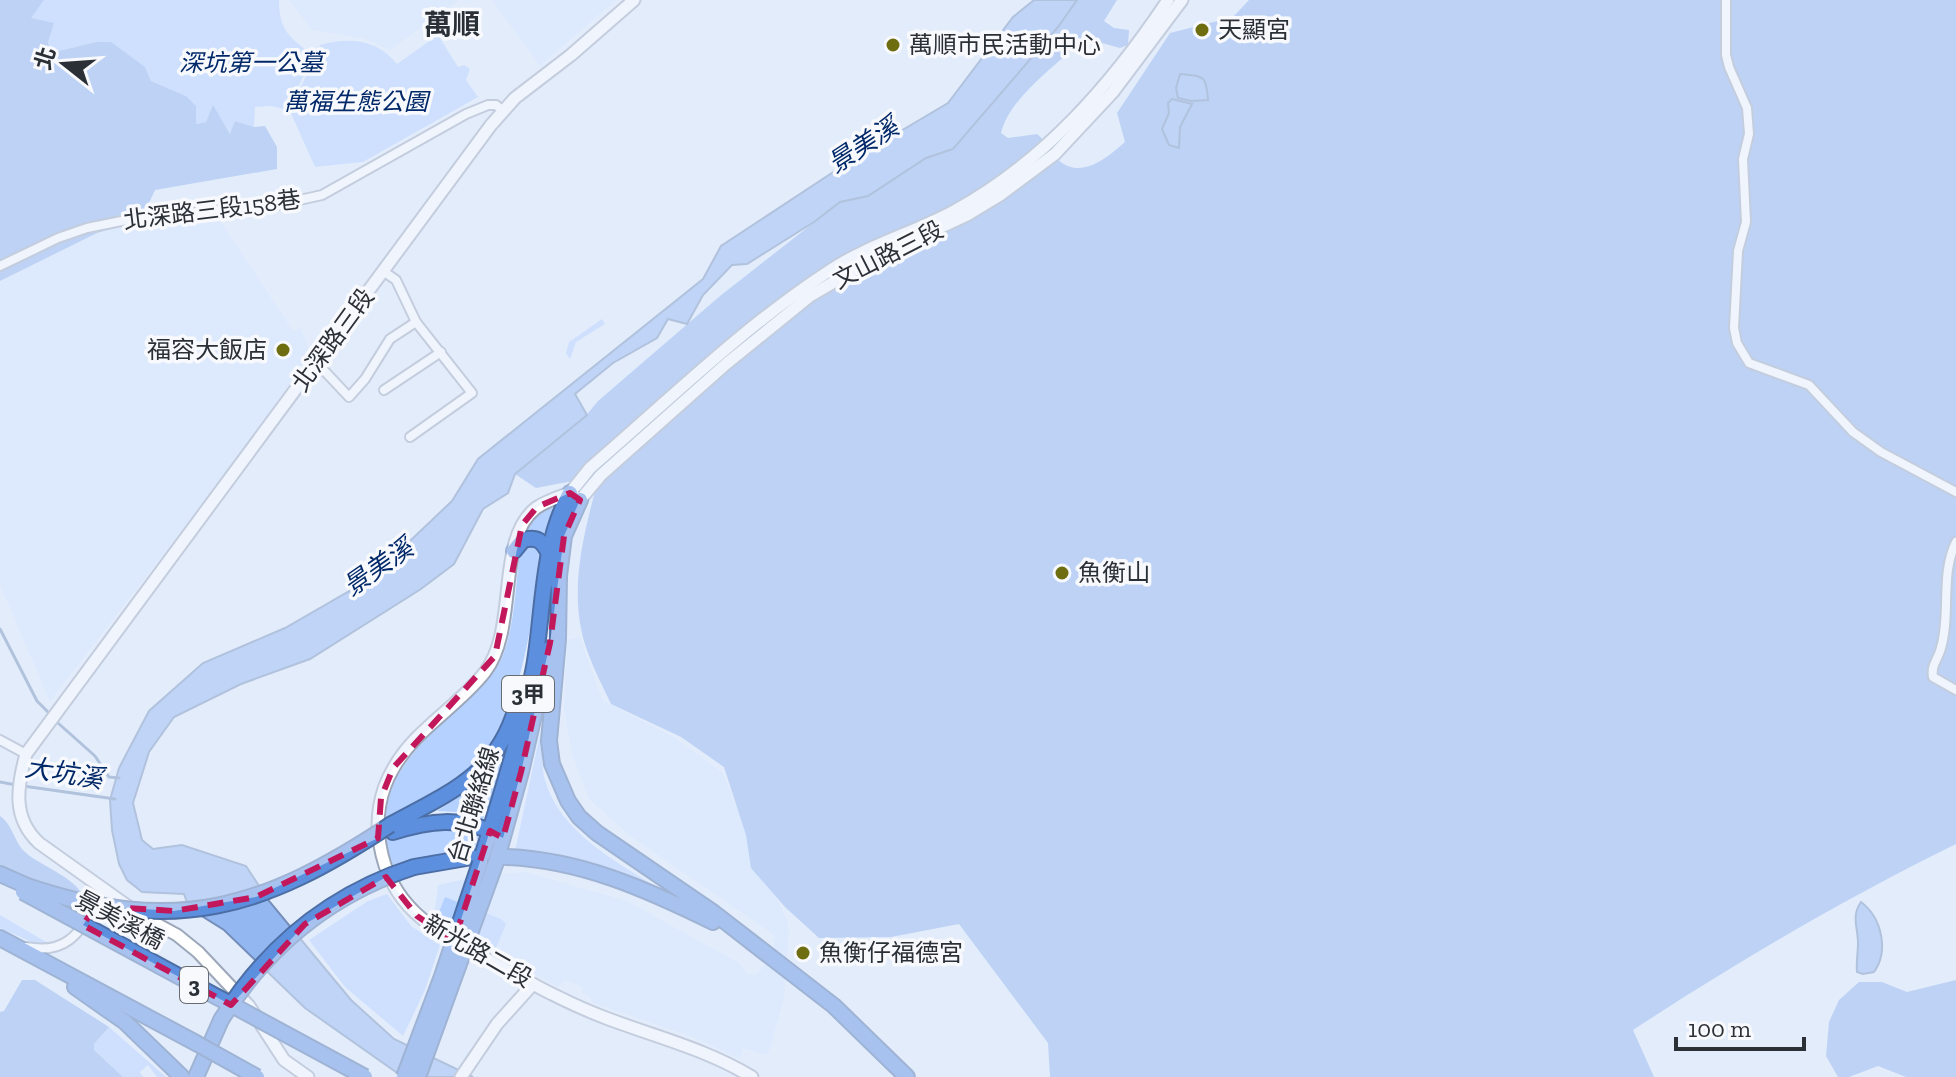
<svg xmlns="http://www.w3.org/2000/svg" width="1956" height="1077" font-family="'Zilla Slab','Noto Sans TC',serif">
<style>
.built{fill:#d5e5fe}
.green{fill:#b4d1ff}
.forest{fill:#8eb2eb}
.water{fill:#93b7f1;stroke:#748eb9;stroke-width:2}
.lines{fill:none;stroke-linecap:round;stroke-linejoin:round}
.stream{stroke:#748eb9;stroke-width:3}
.street-casing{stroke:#9ca7b9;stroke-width:12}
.secondary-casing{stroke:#9ca7b9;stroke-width:15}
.highway-casing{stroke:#4c6ea4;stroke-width:18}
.street{stroke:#fff;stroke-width:8}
.secondary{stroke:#fff;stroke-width:11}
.highway{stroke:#5d8fdf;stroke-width:14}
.highway-bridge-casing{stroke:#4c6ea4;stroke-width:18;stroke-linecap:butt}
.highway-bridge{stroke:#5d8fdf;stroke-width:14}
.marked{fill:none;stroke:#c2185b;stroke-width:6;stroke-dasharray:16 10;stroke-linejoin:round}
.poi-dot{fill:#6e6e10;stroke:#f7f9fd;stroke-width:3}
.labels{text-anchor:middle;stroke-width:7;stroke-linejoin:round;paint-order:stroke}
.shield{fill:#f7f9fd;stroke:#686c72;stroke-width:2}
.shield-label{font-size:22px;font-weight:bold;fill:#2b3037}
.poi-label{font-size:24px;fill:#2b3037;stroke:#f7f9fd;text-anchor:start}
.park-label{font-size:24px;font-style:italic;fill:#002869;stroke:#f7f9fd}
.street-label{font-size:24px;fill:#2b3037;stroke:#f7f9fd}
.water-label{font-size:26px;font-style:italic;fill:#002869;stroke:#f7f9fd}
.quarter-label{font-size:28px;font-weight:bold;fill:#2b3037;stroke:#f7f9fd}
</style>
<rect width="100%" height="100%" fill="#e3ecfb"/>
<g class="built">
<path d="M289,0h170l-69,50 -28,-12 -50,-8z"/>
<path d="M492,0h124l-76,66z"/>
<path d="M215,213l78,118 8,-3 12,33 -263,340 -50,-116v-304l97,-48 44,-13z"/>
<path d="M580,637l22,63 70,36 51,37 38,95 26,52 2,13 -5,65 -16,57 -25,-7 -3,11 -47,-22 -100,-34 -4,-7 -7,-3 1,-6 -18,-7 -7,7 -124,-69 4,-33 46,-10 41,-3 102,29 112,62 8,11 9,1 10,-11 8,-17v-12l-145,-100 -40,-36 -17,-45 -8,-45 3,-69z"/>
</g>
<g class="green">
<path d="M44,0h235c0,31 11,38 34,55l-25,55 -17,-4 -16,1 -1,20 -19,-6 -4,14 -18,-29 -7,16 -10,2 -10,-28 -35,-15 -6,-14 -49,-25 -47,11 -1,-11 -18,-24z"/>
<path d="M438,35l20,32 6,-2 6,4 -4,11 12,17 -115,65 -48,5 -25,-56 30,-66c29,-8 57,-6 77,19z"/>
<path d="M602,319l3,5 -29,18 -6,17 -4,-6 3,-11z"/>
<path d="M551,507l2,2 -9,27 -19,-4 8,-13z"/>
<path d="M535,546l6,8c-6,55 -22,165 -59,205 -25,28 -62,43 -93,60l65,7 25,8 -5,17 -82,20c-21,-82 11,-111 67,-164 13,-12 29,-24 38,-40 18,-29 18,-81 23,-114l5,-6z"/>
<path d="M545,711c0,21 -6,48 0,69 16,55 76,84 121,113 -50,-21 -97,-37 -151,-42z"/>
<path d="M508,756l-25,63 -25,-7 -21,-1 47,-32z"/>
<path d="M387,894l24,32 29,19 -15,45 -22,46 -58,-49 -36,-47 59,-39z"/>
<path d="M445,897l56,22 5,5 -11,26 -58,-33z"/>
<path d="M0,915l48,28 -12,1 -36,-16z"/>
<path d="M109,1027l57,50h-9l-9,-12 -8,7 3,5h-20l-29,-27v-6z"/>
</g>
<g class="forest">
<path d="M0,0h44l-13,18 23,5 -6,19 2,11 46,-11h15l34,25 6,14 35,15 10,10v18l10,-2 7,-17 17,29 5,-13 19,6 11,-1 12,21v22l-122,21 -14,30 -44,13 -97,48z"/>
<path d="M1077,0h40l-13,21 10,7 15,2 -1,15 -8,3 -36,-10c-26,27 -75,59 -83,95l7,5 29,-4c10,7 15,22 25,29 22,15 47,-7 63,-21l-8,-29 53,-80 63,-16 16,-17h707v844c-112,55 -219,118 -323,186l21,47h-604l-2,-34 -89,-119 -68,13 -72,1 -34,-31 -34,-39 -5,-33 -22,-68 -43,-30 -70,-33c-8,-17 -17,-34 -23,-51 -22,-59 -4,-119 11,-177l-63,12 -21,-14 69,-56 14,-17 122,-105 120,-94 28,-6 58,-38 27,-9 105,-122z"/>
<path d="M0,816c13,9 14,26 25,36 18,16 50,24 60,47l-85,-29z"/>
<path d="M22,980h13l74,47 -15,17v6l29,27h-123v-65l4,-1z"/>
<path d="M1956,980v97h-50l-28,-11 -29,11h-11l-12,-21 3,-34 10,-22 20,-18h23l25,10z"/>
</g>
<g class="water">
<path d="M1034,0h43l-19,27 -105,122 -27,9 -58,38 -28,6 -26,20 -67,42 -15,1 -29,30 -16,29 -19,-5 -11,19 -44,25 -38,31 12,21 -72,59 -7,19 -25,16 -29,55 -33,25 -111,70 -69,25 -67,33 -25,35 -16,51 9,37 11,9 29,-4 64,21 23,35 82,99 43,39 79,38h-70l-98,-69 -81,-78 -35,-22 -5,-14 -42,-2 -15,-12 -8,-16 -7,-34 -2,-30 9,-32 30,-57 54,-48 82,-35 85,-49 82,-78 26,-42 225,-180 18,-33 129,-85 98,-58 65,-86z"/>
<path d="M1180,74c24,3 26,0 28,26l-17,1 -13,-3 -2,-10z"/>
<path d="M1172,99l20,5 -12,23 -1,21 -10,-3 -7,-16 7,-16 -1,-10z"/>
<path d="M1861,902c21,16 28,49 13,70l-11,2 -6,-2c-1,-10 1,-19 1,-29 0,-15 -7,-27 3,-41z"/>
</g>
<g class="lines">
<g class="stream">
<path d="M0,629l37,72 11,11"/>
<path d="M58,723l37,33 14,21 10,1"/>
<path d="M0,782l16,3"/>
<path d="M23,786l92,13"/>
</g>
<defs>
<g id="street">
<path d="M1726,0v55l3,12 18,41 2,26 -6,25 3,63 -8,29 -4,77 3,15 12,20 60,22 44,47 28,20 75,40"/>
<path d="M0,266l58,-28 29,-10 54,-11 136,-12 45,-10 144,-81 22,-9h8l7,6"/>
<path d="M383,271l13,9 20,42 56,71 -62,44"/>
<path d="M317,363l32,34 16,-18 25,-40 26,-17"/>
<path d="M384,390l57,-38"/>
<path d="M1956,542c-16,32 -5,72 -15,106 -3,12 -10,16 -8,29l23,13"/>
<path d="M0,740l26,14"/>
<path d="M26,947c41,8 53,-14 72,-45"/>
</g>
<g id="secondary">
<path d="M570,493c-11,4 -24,8 -34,15 -41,32 -17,120 -51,164 -27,35 -70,57 -92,97 -13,22 -18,50 -13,76 11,66 58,87 112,117 37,20 74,41 114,56 50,19 100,31 146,59"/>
<path d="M570,493l20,-25c78,-67 153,-141 239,-197 39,-26 84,-38 125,-60 90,-49 158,-127 214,-211"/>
<path d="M574,496l6,4 21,-25 125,-111 84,-68 65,-38 92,-43 33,-20 55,-41 58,-62 69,-92"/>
<path d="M308,1077l-24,-17 -35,-54 -51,-54 -21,-17 -37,-20 -101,-72c-27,-25 -22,-56 -13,-89l465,-629 24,-27 56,-43 63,-55"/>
<path d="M461,1077l36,-53 36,-40"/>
</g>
<g id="highway">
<path d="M514,551l9,-11c14,-4 20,1 26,14"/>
<path d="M559,575l-1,64 -9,102 3,23 16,37 11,16 18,16 117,80 120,93 73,71"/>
<path d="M558,584l6,-48 16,-36"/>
<path d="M390,825c57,-31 107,-50 126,-117"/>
<path d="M393,832c36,-11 68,-16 103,2"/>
<path d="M506,857c75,3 140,32 207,65"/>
<path d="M496,862l25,-90 28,-123"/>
<path d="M480,863c20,-65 41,-129 54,-196 10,-57 7,-122 36,-174"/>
<path d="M414,867l58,-10"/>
<path d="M0,874l27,12"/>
<path d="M0,938l196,105"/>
<path d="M75,987l50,35 57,55"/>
<path d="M196,1077l25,-57"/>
</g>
</defs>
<use href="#street" class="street-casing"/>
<use href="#secondary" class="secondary-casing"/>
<use href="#highway" class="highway-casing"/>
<use href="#street" class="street"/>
<use href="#secondary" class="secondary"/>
<use href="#highway" class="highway"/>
<defs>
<g id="highway-bridge">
<path d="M27,886c149,50 236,23 363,-61"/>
<path d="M23,892l342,185"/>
<path d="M221,1020c46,-74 110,-126 193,-153"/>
<path d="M196,1043l61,34"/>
<path d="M404,1077l37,-98 39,-116"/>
<path d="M418,1077l78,-215"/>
</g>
</defs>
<use href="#highway-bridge" class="highway-bridge-casing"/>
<use href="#highway-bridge" class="highway-bridge"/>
</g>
<path d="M0 0H1956V1077H0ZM570,493l10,7 -16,36 -14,107 -29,129 -18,66 -13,-7 -36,110 -37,-25 -31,-39 -81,47 -74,81 -148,-80 13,-19 78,5 82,-14 122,-59 3,-40 12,-30 102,-112 27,-131 15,-18z" fill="#e3ecfb" fill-opacity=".55" fill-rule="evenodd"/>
<path class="marked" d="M570,493l10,7 -16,36 -14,107 -29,129 -18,66 -13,-7 -36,110 -37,-25 -31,-39 -81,47 -74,81 -148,-80 13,-19 78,5 82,-14 122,-59 3,-40 12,-30 102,-112 27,-131 15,-18z"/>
<g class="poi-dot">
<circle cx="1202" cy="30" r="8"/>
<circle cx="893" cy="45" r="8"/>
<circle cx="283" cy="350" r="8"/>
<circle cx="1062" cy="573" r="8"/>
<circle cx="803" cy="953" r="8"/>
</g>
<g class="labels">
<g class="shield">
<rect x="502" y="676" width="52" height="36" rx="6"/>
<rect x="180" y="967" width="28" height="36" rx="6"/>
</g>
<g class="shield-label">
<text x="528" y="702">3甲</text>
<text x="194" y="993">3</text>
</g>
<g class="poi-label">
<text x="1218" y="38">天顯宮</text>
<text x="909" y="53">萬順市民活動中心</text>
<text x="267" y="358" text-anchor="end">福容大飯店</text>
<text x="1078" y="581">魚衡山</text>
<text x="819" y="961">魚衡仔福德宮</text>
</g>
<g class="park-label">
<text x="251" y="71">深坑第一公墓</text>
<text x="356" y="110">萬福生態公園</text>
</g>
<g class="street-label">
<text transform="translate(212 210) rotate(-7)" y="8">北深路三段158巷</text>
<text transform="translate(888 255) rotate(-27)" y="8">文山路三段</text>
<text transform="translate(333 340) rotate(-54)" y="8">北深路三段</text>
<text transform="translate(474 805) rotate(-73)" y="8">台北聯絡線</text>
<text transform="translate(120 920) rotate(28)" y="8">景美溪橋</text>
<text transform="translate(478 951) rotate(30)" y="8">新光路二段</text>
</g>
<g class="water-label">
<text transform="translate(863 145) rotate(-33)" y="9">景美溪</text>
<text transform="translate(378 567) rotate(-35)" y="9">景美溪</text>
<text transform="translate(64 773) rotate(9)" y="9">大坑溪</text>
</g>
<g class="quarter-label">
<text x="452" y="34">萬順</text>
</g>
</g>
<g transform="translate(64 64) rotate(287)" stroke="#f7f9fd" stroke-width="6" paint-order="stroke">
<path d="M0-6L14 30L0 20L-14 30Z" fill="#2b3037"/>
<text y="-12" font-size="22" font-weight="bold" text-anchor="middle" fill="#2b3037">北</text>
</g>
<path d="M1676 1037v12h128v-12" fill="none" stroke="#2b3037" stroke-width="4"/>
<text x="1688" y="1037" font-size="24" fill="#2b3037" stroke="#f7f9fd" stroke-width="6" paint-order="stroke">100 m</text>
</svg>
